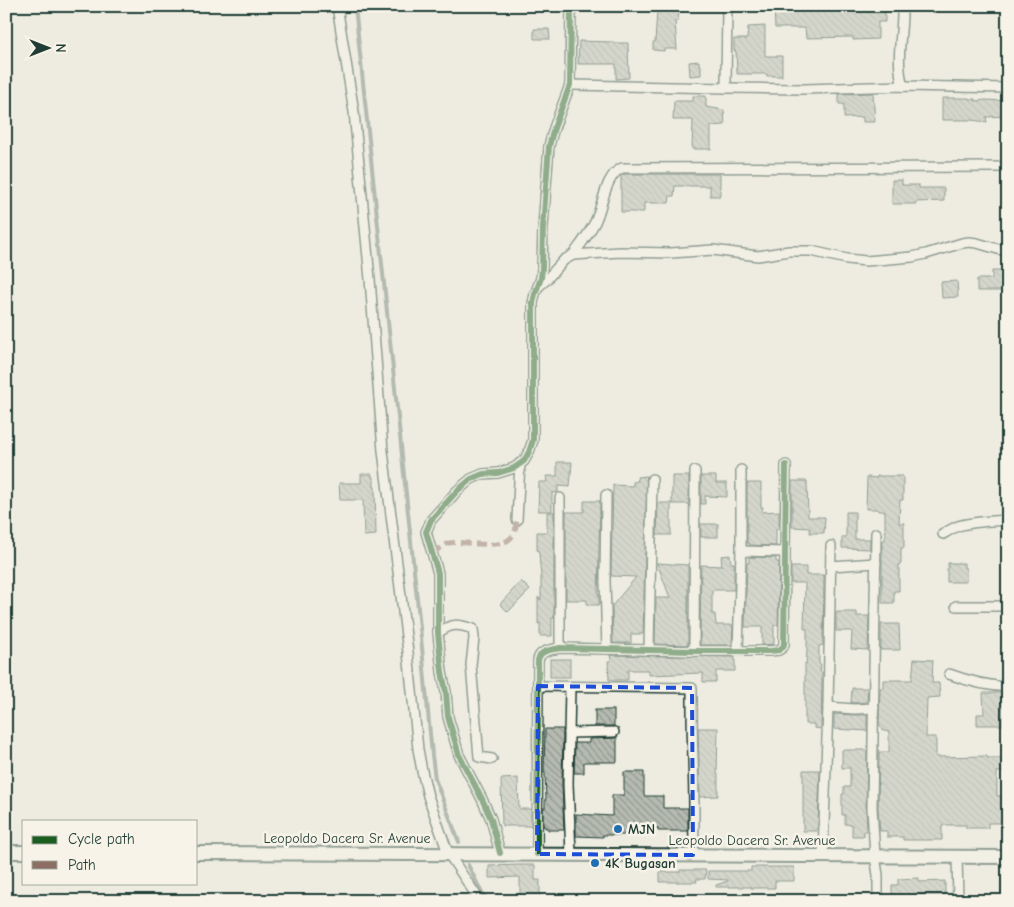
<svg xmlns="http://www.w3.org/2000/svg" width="1014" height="907" font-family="'Comic Neue',sans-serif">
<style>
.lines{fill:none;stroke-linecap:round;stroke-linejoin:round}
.stream{stroke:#6c7e74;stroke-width:4}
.building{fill:url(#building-back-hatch);stroke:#1f3d34}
.minor-casing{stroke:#1f3d34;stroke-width:12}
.secondary-casing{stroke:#1f3d34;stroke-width:16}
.minor{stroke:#f7f3e8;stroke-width:9}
.secondary{stroke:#f7f3e8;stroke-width:12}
.quiet{stroke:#8d6e63;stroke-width:5;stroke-dasharray:10 5;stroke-linecap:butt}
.cycleway-casing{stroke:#f7f3e8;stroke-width:9}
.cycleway{stroke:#1b5e20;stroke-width:6}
.marked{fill:none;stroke:#1d4ed8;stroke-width:4;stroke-dasharray:10 6;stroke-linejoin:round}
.poi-dot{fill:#1f6fb2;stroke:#f7f3e8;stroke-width:2}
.labels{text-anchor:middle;stroke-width:5;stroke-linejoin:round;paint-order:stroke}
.poi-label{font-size:14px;font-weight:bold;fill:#1f3d34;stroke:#f7f3e8;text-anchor:start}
.street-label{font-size:14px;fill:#1f3d34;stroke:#f7f3e8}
</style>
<defs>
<pattern id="building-back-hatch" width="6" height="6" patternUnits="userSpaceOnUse" patternTransform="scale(1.25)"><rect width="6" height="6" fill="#b5bbb0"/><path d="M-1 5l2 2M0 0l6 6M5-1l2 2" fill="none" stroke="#939990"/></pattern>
</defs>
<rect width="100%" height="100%" fill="#eeece1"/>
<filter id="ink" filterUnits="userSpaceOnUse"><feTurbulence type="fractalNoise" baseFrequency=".02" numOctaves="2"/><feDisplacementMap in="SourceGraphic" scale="10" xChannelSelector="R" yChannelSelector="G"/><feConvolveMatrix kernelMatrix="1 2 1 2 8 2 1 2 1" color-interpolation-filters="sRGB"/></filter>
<g filter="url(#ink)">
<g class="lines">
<g class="stream">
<path d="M355,6l66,631 11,118 3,24 24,63"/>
<path d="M468,865l13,26 8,10"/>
</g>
</g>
<g class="building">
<path d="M774,6h93v2h18v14h-7v17l-25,1v-3l-47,1 -1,-10h-30z"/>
<path d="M657,10l22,1 -1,10h-3l2,28h-13v2l-11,-1v-8h2z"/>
<path d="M765,26v30h17v20h-15v-2h-30l-1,-23h-2v-12h13l1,-12z"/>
<path d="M534,29h15l1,10h-16z"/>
<path d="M579,41l35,1v1h14l1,35 -13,1v-15h-38z"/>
<path d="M699,61v4h2v10l-11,1 -1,-14z"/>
<path d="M873,93l2,29h-12v-5l-19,1v-14h-5v-10z"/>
<path d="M693,96h13v11l18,3 1,15 -14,1v23h-19l1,-29h-20l1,-19h19z"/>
<path d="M942,98h27v1h6v2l11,-1 22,1v15l-22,1 1,5 -16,-2h-29z"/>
<path d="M624,174h96v22h-10v-10h-35l-1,10h-4l-1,7h-25v9h-23v-36z"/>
<path d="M892,180h10v5h17v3h25v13l-28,1v2h-24z"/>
<path d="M992,271h16v20h-31v-12h15z"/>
<path d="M957,281l1,16 -16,1 -1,-16z"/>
<path d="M557,462h15l-2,25 -12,-1v6l-6,1v18h-14l1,-29h8l-1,-6h11z"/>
<path d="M361,474h11v4h2v9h1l1,48 -12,1 -1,-36h-23l-1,-17h22z"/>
<path d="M647,476l-4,158h-12v9h-18l-1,-37 24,-29 -25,-1 2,-91 20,1v-4l5,-1 -1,-4z"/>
<rect x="672" y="476" width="17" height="28"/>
<path d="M701,476h15v7h11v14l-22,-1v8h-4z"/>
<path d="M877,476h26v24h-3l-1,23h5v25h-3v16h-2v27h-5v12h-12v-63h3v-29h-7v-2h-12l1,-32 10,1z"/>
<path d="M792,481h15l1,36h17l-1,16h-14v-5l-18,-1z"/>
<path d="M747,483h14v24h2l-1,5 17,-1v18h-3v17l-27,-1v-2h-2z"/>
<path d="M584,501h16l-2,94h1v10h-12v-5h-21v-88h18z"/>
<path d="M658,503h13v32h-14z"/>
<path d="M547,512h7v106h-2v18h-12v-13l-2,1v-27l3,3v-23l-2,-23 -1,-4h-1v-18h10z"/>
<path d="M846,512h9v27h15v10l-28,-1v-11h4z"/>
<rect x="701" y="524" width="17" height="13"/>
<path d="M730,555l1,8h3v27h-22v24h3l1,11h17l-1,20h-32l1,-80 21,1 -1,-10z"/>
<path d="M749,557l27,1v4h3l-1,63h-4v19l-12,1v-18h-17l2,-64h2z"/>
<path d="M657,563l31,2v80l-33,-1 1,-46h14z"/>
<path d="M948,563h16v5h2v14h-19v-14h1z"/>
<path d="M791,567h15v8h18l-1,70 -4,1v18h2l-1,8h2l-1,57 -7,-1v-4h-9v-61l1,1 1,-13v-22h-3l1,-46h-14z"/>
<path d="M521,581l9,9 -22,22 -8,-8z"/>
<path d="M836,612h21v4h12l-1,34 -17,-1 1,-18h-16z"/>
<path d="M881,624h18l1,26h-19z"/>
<path d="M610,655l125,2v14h-19v11h-13v-9l-54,2v-5h-21v10h-19l-1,-19h3z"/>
<rect x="550" y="659" width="20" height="18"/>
<path d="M914,659l19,1 -1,23h7l1,14 -13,1 -1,39h10v20l51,-1v2h21v14h-11v24h11v27h-20v5h-22v-3h-24v15h-39v-3h-16v-6h-7l-2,-23 1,-56h10v-20l-5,-1 -5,-7 1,-36h3v-8h29z"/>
<path d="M852,688h16l-1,14 -16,1z"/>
<path d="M983,693h19l1,32h-26v-11h7z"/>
<rect x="595" y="710" width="19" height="16"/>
<path d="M834,714l20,1h13v16l-33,-2z"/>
<path d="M698,728h20l-1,46h1v22l-18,1z"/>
<path d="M545,729h18l-1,55 2,46h-16v-2h-3v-2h-2v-18h2v-9h1l-1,-26h-1z"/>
<path d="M617,738v24h-33v11h-10l1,-30h14v-4z"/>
<path d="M842,750h24l1,2 -1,56 1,23h-3v5h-12v-11l-7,-1v-9h-3v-21h2v-7h6v-19h-8z"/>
<path d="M803,770h17l-2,57h-1v4h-14z"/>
<path d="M624,772h20v24h19v12h25v23h-30v-3l-26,1v6h-29v2l-27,-1v-22l36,2v-21h12z"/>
<path d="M518,778l1,31h12v17h-29l-1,-47z"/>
<path d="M519,865h16v15h5v21h-20v-24l-31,1v-12z"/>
<path d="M751,867h43v14h-19v7h-24v-1h-35v-2l12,-4v-1l-20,-1v-8h43z"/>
<path d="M680,870h26l-1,9h-9l1,3h-37v-10h20z"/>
<path d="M919,878v4l26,-1v14h-25l-1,6h-16v-4h-11v-12h6v-6z"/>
</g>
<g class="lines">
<defs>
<g id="minor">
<path d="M337,6l17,106 16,167 13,172 25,201 10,97 4,22 6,25 20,57 32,48"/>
<path d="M902,6c1,27 -7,54 1,80"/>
<path d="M570,85l156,3 79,1 98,-3 105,2"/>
<path d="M726,88l1,-82"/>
<path d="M573,255c8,-11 16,-21 22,-33 8,-16 10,-47 27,-54l386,-1"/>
<path d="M539,286l7,-6 18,-20 9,-5 47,-3 51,1 42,-3 45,6 31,-5h22l36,8 19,2 46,-4 14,-3 36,-11 7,-1 8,1 31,9"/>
<path d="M606,495l-1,86 2,68"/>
<path d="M517,520l3,-57"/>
<path d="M876,533l-4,275 3,48 3,19v26"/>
<path d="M943,534c5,-3 10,-6 15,-8 16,-5 33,-5 50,-6"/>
<path d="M741,551l44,1"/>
<path d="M831,566l45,-3"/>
<path d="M956,606h52"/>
<path d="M438,633c13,-10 20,-9 35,-4l1,9 -3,27 8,92 13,2"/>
<path d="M560,648v-150"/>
<path d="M649,650l3,-171"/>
<path d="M694,651l1,-180"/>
<path d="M738,651l3,-100v-81"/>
<path d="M949,674c19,7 38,12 59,13"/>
<path d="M538,686l154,2c0,23 0,47 1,70 1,32 2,64 0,97"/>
<path d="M570,687l-2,97 3,70"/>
<path d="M828,707l26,2 20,-1"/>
<path d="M569,733l45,-1"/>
<path d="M500,853l-9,-34 -9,-20 -23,-44 -11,-38 -2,-25 -4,-20 -4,-39v-60l-12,-41 5,-12 26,-29 14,-12 12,-5 15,-1 16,-5 10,-7 5,-9 4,-12v-137l2,-9 6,-16 1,-10 1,-41 6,-81 5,-18 16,-43 1,-79"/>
<path d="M537,854l1,-194c2,-10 13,-10 22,-12l134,3h77l8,-1 4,-3 1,-3 2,-179"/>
<path d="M823,855l5,-148 3,-161"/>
<path d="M957,856l1,45"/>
</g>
<g id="secondary">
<path d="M6,852h18"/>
<path d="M196,853l812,4"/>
</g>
</defs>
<use href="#minor" class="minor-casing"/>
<use href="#secondary" class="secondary-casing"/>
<use href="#minor" class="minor"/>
<use href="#secondary" class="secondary"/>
<path class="quiet" d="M433,553c5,-3 10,-8 16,-10 16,-3 55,9 64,-8 3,-4 3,-10 4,-15"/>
<defs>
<g id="cycleway">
<path d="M500,853l-9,-34 -9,-20 -23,-44 -11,-38 -2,-25 -4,-20 -4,-39v-60l-12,-41 5,-12 26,-29 14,-12 12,-5 15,-1 16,-5 10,-7 5,-9 4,-12v-137l2,-9 6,-16 1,-10 1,-41 6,-81 5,-18 16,-43 1,-79"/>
<path d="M537,854l1,-194c2,-10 13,-10 22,-12l134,3h77l8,-1 4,-3 1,-3 2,-179"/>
</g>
</defs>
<use href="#cycleway" class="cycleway-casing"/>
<use href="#cycleway" class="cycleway"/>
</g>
</g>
<path d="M0 0H1014V907H0ZM538,686l154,2 1,167 -156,-1z" fill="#eeece1" fill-opacity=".55" fill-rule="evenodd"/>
<path class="marked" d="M538,686l154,2 1,167 -156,-1z"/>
<g class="poi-dot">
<circle cx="618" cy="829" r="5"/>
<circle cx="595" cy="863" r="5"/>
</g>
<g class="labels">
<g class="poi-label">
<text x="628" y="834">MJN</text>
<text x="605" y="868">4K Bugasan</text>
</g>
<g class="street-label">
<text x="347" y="843">Leopoldo Dacera Sr. Avenue</text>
<text x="752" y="845">Leopoldo Dacera Sr. Avenue</text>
</g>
</g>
<rect width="1014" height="907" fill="none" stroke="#f7f3e8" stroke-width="25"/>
<rect x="12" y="12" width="989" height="882" fill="none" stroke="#1f3d34" stroke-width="2" filter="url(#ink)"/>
<rect x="22" y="820" width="175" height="65" fill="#f7f3e8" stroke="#a1aaa0"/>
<rect x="32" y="836" width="25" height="8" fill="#1b5e20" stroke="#a1aaa0"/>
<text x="68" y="844" font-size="15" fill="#1f3d34">Cycle path</text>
<rect x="32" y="861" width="25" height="8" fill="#8d6e63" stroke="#a1aaa0"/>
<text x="68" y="870" font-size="15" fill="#1f3d34">Path</text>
<g transform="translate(48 48) rotate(90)" stroke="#f7f3e8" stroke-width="4" paint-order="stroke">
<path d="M0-4L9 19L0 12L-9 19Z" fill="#1f3d34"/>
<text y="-8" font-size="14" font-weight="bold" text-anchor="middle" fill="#1f3d34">N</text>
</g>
</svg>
